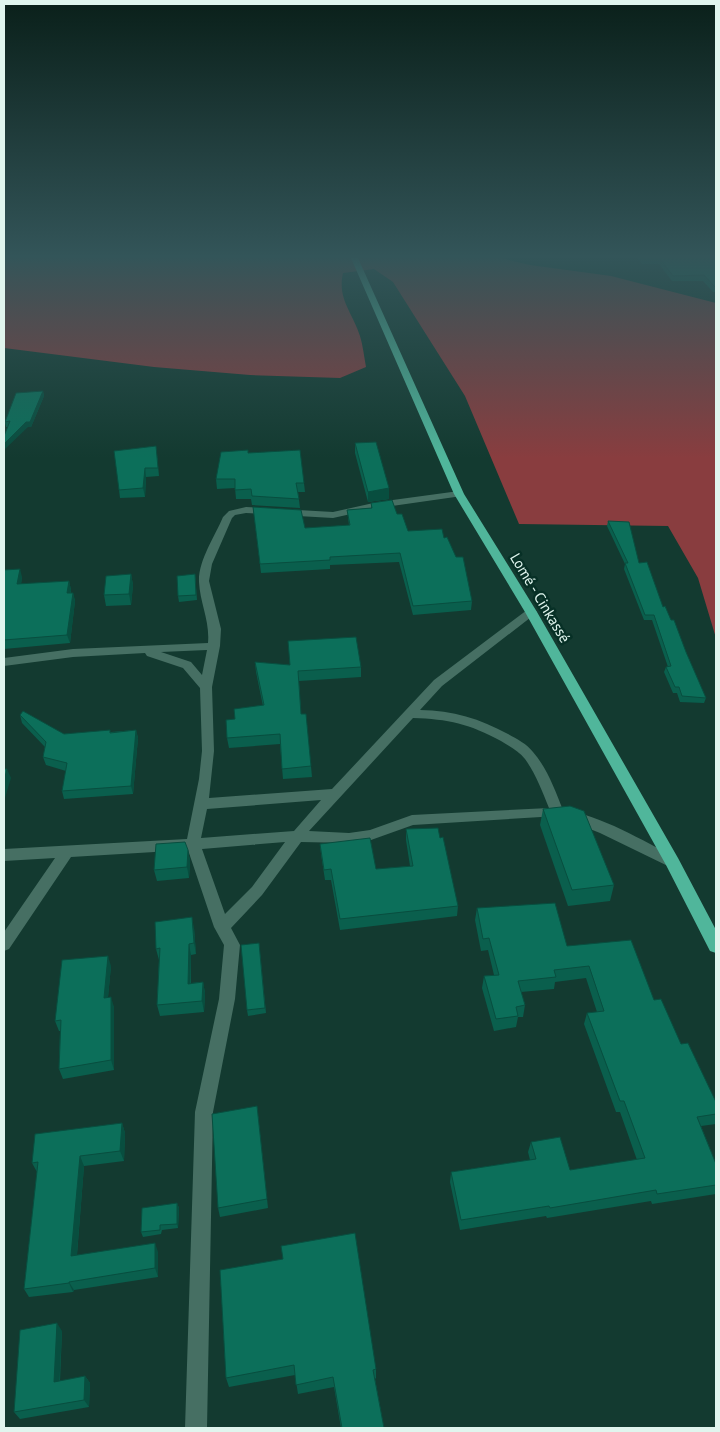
<svg xmlns="http://www.w3.org/2000/svg" width="720" height="1432" font-family="'PT Sans',sans-serif">
<style>
.green{fill:#893d3f}
.lines{fill:none;stroke-linecap:round;stroke-linejoin:round}
.minor{fill:#466f63;fill-rule:evenodd}
.trunk{fill:#50b69b;fill-rule:evenodd}
.wall{fill:#0a5f4d}
.shaded-wall{fill:#084e3f}
.building{fill:#0c6f5a;stroke:#084e3f}
.labels{text-anchor:middle;stroke-width:5;stroke-linejoin:round;paint-order:stroke}
.street-label{font-size:15px;fill:#e0f5ee;stroke:#073026}
</style>
<rect width="100%" height="100%" fill="#133a30"/>
<path class="green" d="M4,258h497l29,7 81,11 105,27v335l-18,-60 -30,-52 -149,-2 -54,-128 -72,-114 -19,-13 -31,4c-6,26 10,40 17,63 3,10 4,20 6,31l-26,11 -90,-3 -96,-8 -150,-19z"/>
<g class="lines">
<path class="minor" d="M459,491l5,3 -2,2 -84,12 -45,10 -87,-5 -11,2 -3,3 -20,46 -3,17 12,48 -1,17 -8,41 2,64 -5,47 123,-9 102,-109 93,-70h8l2,2 -2,2 -93,72 -22,24c33,0 60,9 88,24 9,5 19,10 25,18 14,16 22,38 30,58 38,5 80,31 114,48l2,4 -2,4 -5,2 -72,-35 -30,-12 -29,-4 -128,8 -42,15 -22,3 -48,-1 -39,53 -31,33 9,17 -5,54 -22,113 -6,316h-22l10,-316 24,-113 5,-54 -10,-18 -26,-77 -117,7 -62,92 -5,2v-19l51,-74 -51,3v-12l183,-10 12,-60 3,-28 -2,-63 -17,-20 -36,-12 -2,-3 -72,4 -69,9v-8l69,-9 135,-6c2,-22 -8,-40 -9,-61 -1,-21 16,-46 24,-65l6,-6 17,-4 87,5 45,-10zM207,650l-5,25 -11,-13 -30,-10zM413,718c35,1 57,6 88,23 8,5 18,10 24,18 11,15 17,32 24,49l-137,7 -42,15 -21,3 -40,-2zM321,800l-27,31 -93,7 6,-29zM285,842l-33,45 -27,27 -23,-65z"/>
<path class="trunk" d="M351,258h7l106,236 73,118 141,246 38,72v23l-6,-2 -44,-86 -141,-253 -71,-118z"/>
</g>
<g class="wall">
<path d="M638,258h78v34h-3l-10,-11h-31l-13,-17h-17z"/>
<path d="M43,391l1,5 -13,31h-25l-1,-5z"/>
<path d="M355,443l34,45v11l-21,3 -13,-49z"/>
<path d="M248,453l56,30 1,9h-7l2,16 -48,-3 -1,-6h-15l-1,-11 -18,1 -1,-10z"/>
<path d="M157,454l2,22 -13,1 -1,20 -25,1 -1,-8z"/>
<path d="M371,503l26,11 11,17 36,7 28,63 -1,9 -58,5 -14,-53 -69,3v4l-69,4 -8,-66 52,21 44,-3 -2,-15 24,-2z"/>
<path d="M608,521l31,42 24,44 23,45 20,46 -2,5 -24,-1 -3,-9h-4l-9,-21 2,-5h2l-16,-47h-8l-20,-51 1,-5 -18,-38z"/>
<path d="M4,570l18,7 -1,7 48,-3 2,9v3h2l2,8 -5,42 -66,6z"/>
<path d="M131,574l2,11 -2,20 -25,1 -2,-11z"/>
<path d="M195,574l2,26 -18,2 -1,-6z"/>
<path d="M255,662l35,3 71,2v10l-62,4 2,33 10,52 1,11 -29,2 -3,-35 -51,4 -2,-10 8,-19 28,-13 -7,-34z"/>
<path d="M20,715l44,19 47,-2 25,-2 2,8 -5,56 -69,5 -2,-8 4,-20 -20,-6 -3,-8 2,-10 -23,-24z"/>
<path d="M543,809l71,76 -4,16 -42,5 -28,-81z"/>
<path d="M406,829l34,9 18,68 -1,10 -117,14 -9,-50h-6l-4,-26 -1,-10 56,25 34,-3 -4,-26z"/>
<path d="M188,850l2,11 -1,17 -32,3 -3,-11z"/>
<path d="M477,908l90,38 87,54 62,102v22l-15,2 15,38v30l-64,10 -1,-3 -104,17 -1,-2 -86,14 -10,-48 1,-10 79,-12 -2,-8 3,-10 39,28 67,-10 -17,-48h-4l-32,-88 3,-11 10,-1 -11,-34 -31,4 -1,7 -33,3 4,13 -2,12h-5l-2,10 -22,4 -12,-43 2,-12 10,-1 -6,-25 -7,1 -6,-31z"/>
<path d="M194,928l2,26 -5,1v28l12,-1 2,11 -1,19 -44,4 -3,-11 2,-45 -3,-11z"/>
<path d="M259,943l7,70 -18,3 -1,-6z"/>
<path d="M111,966l-3,31 6,10v63l-51,9 -4,-10 1,-38h-1l-4,-10z"/>
<path d="M257,1106l11,102 -48,9 -2,-9z"/>
<path d="M122,1123l3,10 -1,28 -40,5 -7,89 81,-3v25l-84,13 -1,2 -44,5 -5,-8 13,-117 -5,-9z"/>
<path d="M177,1203l2,5 -1,20 -16,2 -1,4 -18,3 -2,-5z"/>
<path d="M220,1270l156,99v9l-1,1 9,49h-43l-7,-41 -36,7 -3,-19 -66,12 -3,-9z"/>
<path d="M62,1331l-2,50 25,-5 5,7 -1,24 -69,12 -6,-7z"/>
</g>
<g class="shaded-wall">
<path d="M43,391l1,5 -13,31h-3l-24,23v-6z"/>
<path d="M145,468l1,9 -1,20 -2,-9z"/>
<path d="M389,488v11l-21,3v-10z"/>
<path d="M20,569l2,8 -2,15 -3,-8z"/>
<path d="M131,574l2,11 -2,20 -2,-11z"/>
<path d="M69,581l2,9 -2,11 -2,-8z"/>
<path d="M73,593l2,8 -5,42 -3,-8z"/>
<path d="M136,730l2,8 -5,56 -2,-8z"/>
<path d="M7,769l4,9 -6,20 -1,-4v-13z"/>
<path d="M188,850l2,11 -1,17 -2,-11z"/>
<path d="M192,917l2,11 2,26 -2,-11z"/>
<path d="M189,944l2,11 -1,39 -2,-10z"/>
<path d="M108,956l3,10 -4,42 -3,-10z"/>
<path d="M203,982l2,11 -1,19 -2,-11z"/>
<path d="M111,997l3,10v63l-3,-10z"/>
<path d="M122,1123l3,10 -1,28 -4,-10z"/>
<path d="M80,1156l4,10 -8,99 -5,-9z"/>
<path d="M177,1203l2,5 -1,20 -1,-4z"/>
<path d="M155,1243l3,9v25l-3,-9z"/>
<path d="M69,1282l5,8 -1,2 -4,-9z"/>
<path d="M57,1323l5,8 -3,58 -5,-7z"/>
<path d="M85,1376l5,7 -1,24 -5,-7z"/>
</g>
<g class="building">
<path d="M642,258h74v29h-1l-11,-12 -31,1 -13,-17h-17z"/>
<path d="M43,391l-13,31h-4l-22,22v-8l6,-15 -5,1 11,-29z"/>
<path d="M376,442l13,46 -21,4 -13,-49z"/>
<path d="M156,446l2,22h-13l-2,20 -24,2 -5,-39z"/>
<path d="M248,450v3l52,-3 4,33h-8l3,16 -47,-3 -1,-7 -16,1v-11h-19l5,-27z"/>
<path d="M392,500l5,14h5l6,17 34,-2 2,9 3,-1 9,20h7l9,44 -59,5 -13,-53 -70,4v3l-70,4 -7,-57 48,3 4,18 45,-3 -3,-15 25,-2 -1,-5z"/>
<path d="M608,521l21,1 10,41 8,-1 16,45 2,-1 6,14h3l12,32 20,46 -24,-2 -3,-9h-4l-9,-20 5,-1 -17,-51h-9l-20,-52h3z"/>
<path d="M20,569l-3,15 52,-3 -2,12h6l-6,42 -63,5v-70z"/>
<path d="M131,574l-2,20 -25,1 2,-19z"/>
<path d="M195,574l1,21 -18,1 -1,-20z"/>
<path d="M356,637l5,30 -63,4 3,43h5l5,52 -29,3 -2,-35 -53,4 -1,-18 9,-1 -1,-10 30,-4 -9,-43 35,3 -2,-24z"/>
<path d="M23,711l41,23 46,-4v3l26,-3 -5,56 -69,5 5,-28 -24,-6 3,-15 -26,-27z"/>
<path d="M4,769h3l-3,12z"/>
<path d="M570,806l14,5 30,74 -42,5 -29,-81z"/>
<path d="M438,828l2,10 3,-1 15,69 -118,13 -9,-50 -7,1 -4,-26 50,-6 6,31 37,-3 -7,-37z"/>
<path d="M185,842l3,8 -1,17 -33,3 2,-26z"/>
<path d="M555,903l12,43 64,-6 23,60 7,-1 20,45 7,-1 28,59v12l-19,3 19,47v21l-59,9 -1,-4 -106,18 -1,-2 -88,14 -10,-48 85,-13 -5,-17 29,-5 10,33 75,-12 -21,-57h-4l-33,-88 17,-2 -15,-45 -35,4 2,7 -38,4 7,24 -9,2 2,9 -22,3 -12,-43 15,-1 -10,-37 -6,1 -6,-31z"/>
<path d="M192,917l2,26 -5,1 -1,40 15,-2 -1,19 -45,4 3,-57 -4,1 -1,-27z"/>
<path d="M259,943l6,65 -18,2 -6,-65z"/>
<path d="M108,956l-4,42 7,-1v63l-52,9 2,-49 -6,1 7,-61z"/>
<path d="M257,1106l10,93 -49,9 -6,-94z"/>
<path d="M122,1123l-2,28 -40,5 -9,100 84,-13v25l-86,14v1l-45,6 14,-127 -6,1 3,-29z"/>
<path d="M177,1203v21l-17,1v5l-19,2 1,-24z"/>
<path d="M355,1233l21,136 -3,1 11,58h-42l-9,-51 -37,8 -2,-20 -68,13 -6,-108 63,-11 -2,-13z"/>
<path d="M57,1323l-3,59 31,-6 -1,24 -70,12 6,-82z"/>
</g>
<linearGradient id="sky" x2="0" y2="1"><stop stop-color="#0a201a"/><stop offset="0.56" stop-color="#335559"/><stop offset="1" stop-color="#335559" stop-opacity="0"/></linearGradient>
<rect width="720" height="458" fill="url(#sky)"/>
<g class="labels">
<g class="street-label">
<text transform="translate(540 598) rotate(59)" y="5">Lomé - Cinkassé</text>
</g>
</g>
<rect width="720" height="1432" fill="none" stroke="#e0f5ee" stroke-width="10"/>
</svg>
